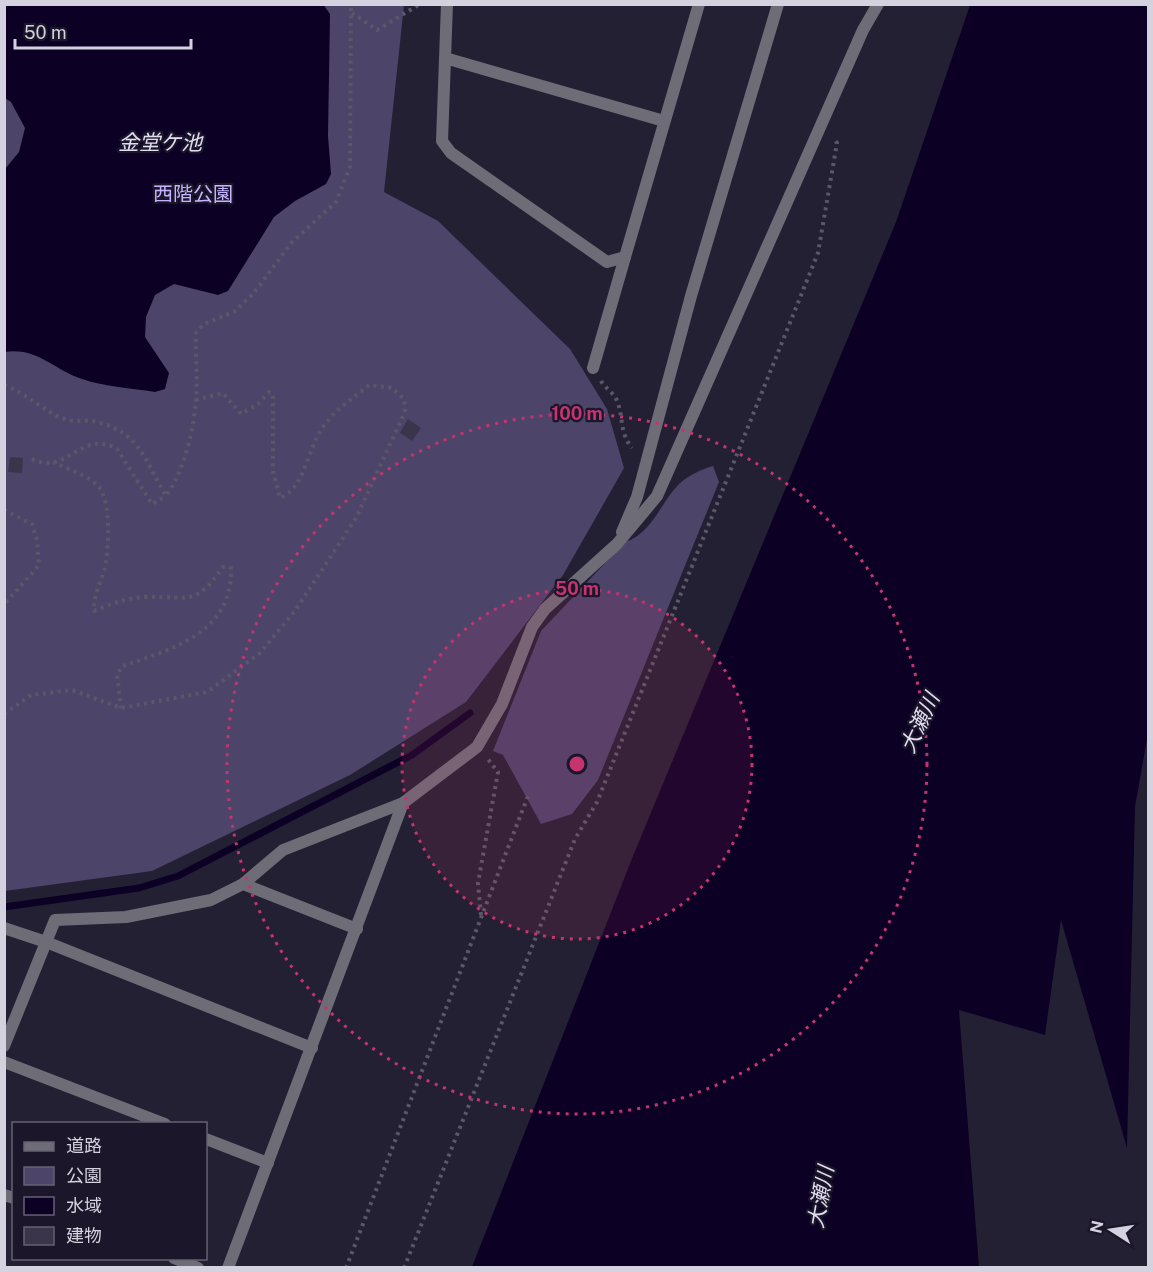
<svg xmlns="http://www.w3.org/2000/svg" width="1153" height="1272" font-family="'Public Sans','Noto Sans JP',sans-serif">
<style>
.green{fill:#4d446a}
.water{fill:#0d0025}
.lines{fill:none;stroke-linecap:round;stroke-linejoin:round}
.stream{stroke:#0d0025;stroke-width:7}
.building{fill:#3a354a}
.path{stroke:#5a5768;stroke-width:4;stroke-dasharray:3 4.5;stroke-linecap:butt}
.minor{stroke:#6e6c77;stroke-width:12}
.ring{fill:none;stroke:#c5346f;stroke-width:3;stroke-dasharray:3 6}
.labels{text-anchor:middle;stroke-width:4.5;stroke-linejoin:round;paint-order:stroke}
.park-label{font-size:20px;fill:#c4b4fe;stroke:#1b1629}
.water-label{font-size:21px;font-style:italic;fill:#e1def1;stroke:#1b1629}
.centre{fill:#c5346f;stroke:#1b1629;stroke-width:3}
.ring-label{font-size:18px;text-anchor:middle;font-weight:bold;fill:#c5346f;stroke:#1b1629;stroke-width:4.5;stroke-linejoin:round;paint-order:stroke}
</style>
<rect width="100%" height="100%" fill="#242033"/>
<g class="green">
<path d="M5,5h399l-20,187 54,29 132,128 37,60 17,59 -61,107 -97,127 -116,73 -198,96 -147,20z"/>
<path d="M713,466l6,16 -121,298 -26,34 -31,10 -38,-69 -10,-4 48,-120 84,-89c27,-8 35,-39 54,-58 10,-9 21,-14 34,-18z"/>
</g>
<g class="water">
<path d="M5,4h318l7,10 -2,122 3,38 -5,10 -31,17 -21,16 -46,74 -10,4 -44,-11 -19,11 -9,22 -1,20 24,36 -4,16 -10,3c-24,-4 -50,-5 -73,-13 -28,-9 -45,-32 -77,-27v-183l14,-17 6,-24 -14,-26 -6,-4z"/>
<path d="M970,5h178v728l-13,74 -8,341 -66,-228 -16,115 -86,-25 20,257h-507l161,-411 263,-634z"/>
</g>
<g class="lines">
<path class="stream" d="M4,907l135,-19 39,-12 234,-121 58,-42"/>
</g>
<g class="building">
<path d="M408,419l13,9 -9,13 -12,-8z"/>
<path d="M10,457l13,1 -1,15 -14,-1z"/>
</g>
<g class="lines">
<g class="path">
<path d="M352,13l25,17 43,-26"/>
<path d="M601,381c4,7 13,12 16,20 7,17 2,31 15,47"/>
<path d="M4,385c24,9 40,27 61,34 10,4 22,0 32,3 44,11 47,38 69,74 18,-25 28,-66 30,-97 2,-22 -1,-44 0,-66l8,-9 30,-12 19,-18 39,-52 44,-40 14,-35 1,-163"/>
<path d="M32,459c36,17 50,-31 85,-10l35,55 14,-8"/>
<path d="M53,462c14,7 34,13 45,24 14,14 11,67 6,85 -4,14 -11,25 -10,40 17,-7 34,-14 54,-14 44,-1 46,10 75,-30l8,1c2,65 -59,81 -108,98l-6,8 4,34"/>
<path d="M4,510l28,14 5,17 2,24 -35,40"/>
<path d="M4,714l27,-19 41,-5 49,18 86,-16 52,-38 36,-43 61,-93 49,-106 -1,-13 -12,-11 -23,-3c-17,14 -36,26 -48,45 -13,20 -17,59 -41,68l-7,-27v-76l-4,-3 -11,12 -17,10 -18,-21 -27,7"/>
<path d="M481,915l-3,-32 20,-111 -11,-14"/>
<path d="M346,1268l182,-472"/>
<path d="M404,1268l171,-429 22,-37 221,-549 19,-110 -4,-5"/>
</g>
<g class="minor">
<path d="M447,4l-5,137 9,12 156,109 18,-5 74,-253"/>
<path d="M445,58l219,63"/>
<path d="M593,368l32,-111"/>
<path d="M622,532l15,-35 54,-201 87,-292"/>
<path d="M243,884l114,45"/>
<path d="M4,928l42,14 266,106"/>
<path d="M4,1046l51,-126 71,-3 85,-17 32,-16 40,-34 120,-47 74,-56 25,-43 30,-77 13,-18 72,-65 40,-48 206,-466 15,-26"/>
<path d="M4,1062l161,62"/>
<path d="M206,1139l62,24"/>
<path d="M4,1195l10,3"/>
<path d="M174,1258l24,10"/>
<path d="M228,1268l175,-465"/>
</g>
</g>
<circle cx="577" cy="764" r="175" fill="#c5346f" fill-opacity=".12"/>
<g class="ring">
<circle cx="577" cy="764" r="175"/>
<circle cx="577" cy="764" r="350"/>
</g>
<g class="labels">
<g class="park-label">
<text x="193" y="201">西階公園</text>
</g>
<g class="water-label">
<text x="160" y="150">金堂ケ池</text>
<text transform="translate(920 723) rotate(-65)" y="7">大瀬川</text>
<text transform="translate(821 1197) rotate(-80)" y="7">大瀬川</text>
</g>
</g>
<circle cx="577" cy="764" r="9" class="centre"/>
<g class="ring-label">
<text x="577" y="420">100 m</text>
<text x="577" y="595">50 m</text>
</g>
<rect width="1153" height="1272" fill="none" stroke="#d4d2df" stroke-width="12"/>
<rect x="12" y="1122" width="195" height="138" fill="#1b1629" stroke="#656172" stroke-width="1.5"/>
<rect x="24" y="1142" width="30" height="9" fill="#6e6c77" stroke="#656172" stroke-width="1.5"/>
<text x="66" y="1152" font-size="18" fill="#d4d2df">道路</text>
<rect x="24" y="1167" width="30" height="18" fill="#4d446a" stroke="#656172" stroke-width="1.5"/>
<text x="66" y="1182" font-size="18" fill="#d4d2df">公園</text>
<rect x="24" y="1197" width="30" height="18" fill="#0d0025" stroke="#656172" stroke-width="1.5"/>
<text x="66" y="1212" font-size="18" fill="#d4d2df">水域</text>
<rect x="24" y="1227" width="30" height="18" fill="#3a354a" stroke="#656172" stroke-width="1.5"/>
<text x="66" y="1242" font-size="18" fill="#d4d2df">建物</text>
<g transform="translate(1111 1230) rotate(282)" stroke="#1b1629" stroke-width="4.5" paint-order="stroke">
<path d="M0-4.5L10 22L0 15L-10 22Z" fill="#d4d2df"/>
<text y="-9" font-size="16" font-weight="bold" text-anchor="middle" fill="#d4d2df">N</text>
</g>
<path d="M15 39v9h176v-9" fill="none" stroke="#d4d2df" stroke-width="3"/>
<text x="24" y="39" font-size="18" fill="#d4d2df" stroke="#1b1629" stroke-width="4.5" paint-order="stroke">50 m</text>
</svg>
